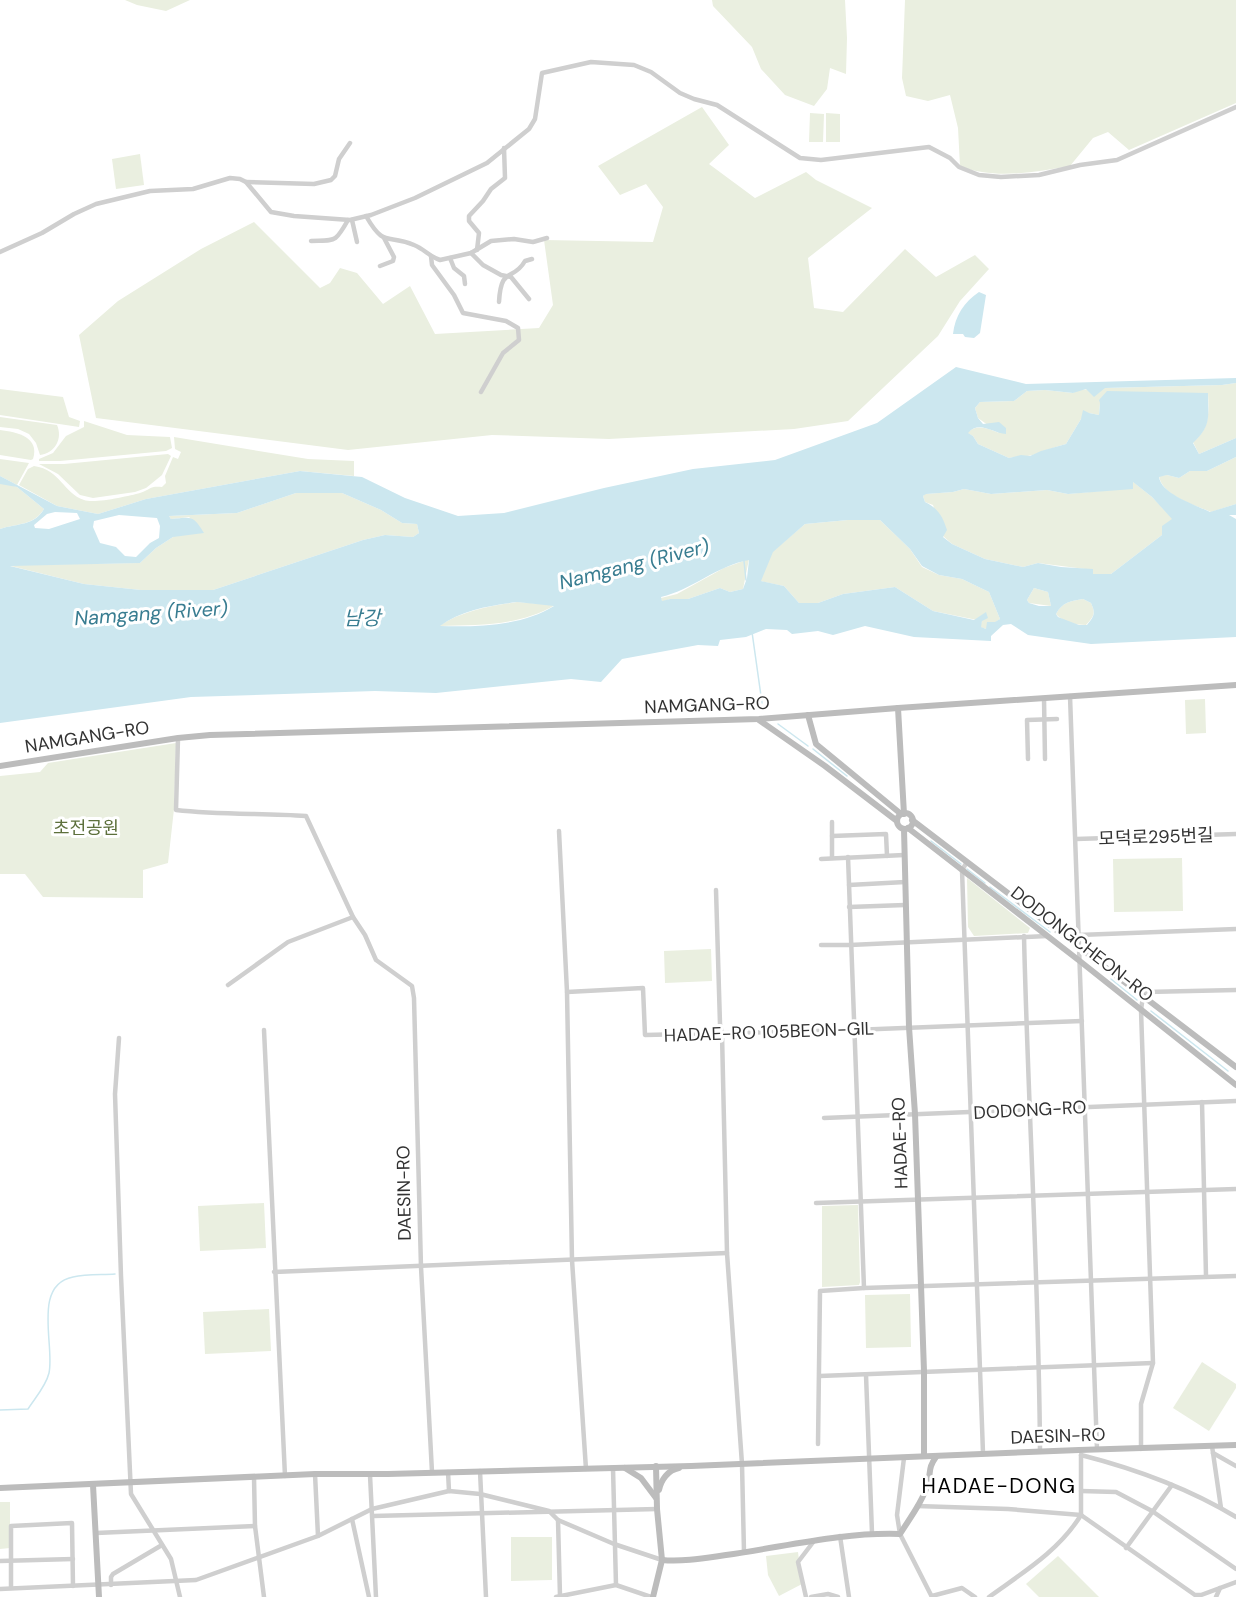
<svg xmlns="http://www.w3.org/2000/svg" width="1236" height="1597" font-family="'DM Sans','Noto Sans KR',sans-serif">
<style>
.green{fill:#eaefe0}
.water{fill:#cce7ef;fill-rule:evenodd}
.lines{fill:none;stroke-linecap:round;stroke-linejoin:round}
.stream{stroke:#cce7ef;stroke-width:1.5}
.street{stroke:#cfcfcf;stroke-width:4.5}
.secondary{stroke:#bcbcbc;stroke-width:6}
.labels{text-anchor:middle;stroke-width:6;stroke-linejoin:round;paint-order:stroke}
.street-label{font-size:18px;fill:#323232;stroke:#fff}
.park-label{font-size:18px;fill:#5d703c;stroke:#fff}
.water-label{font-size:20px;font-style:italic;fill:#397d91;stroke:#fff}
.quarter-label{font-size:21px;letter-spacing:1.5px;fill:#000;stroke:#fff}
</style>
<rect width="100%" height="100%" fill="#fff"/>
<g class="green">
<path d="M125,0h65l-24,11 -29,-6z"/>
<path d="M712,0h133l2,38 -1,36 -16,-6 -3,21 -13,17 -29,-11 -24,-26 -9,-22 -39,-41z"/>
<path d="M905,0h331v103l-107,47 -21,-18 -15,6 -23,28c-36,6 -75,14 -110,0l-2,-38 -8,-33 -22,6 -22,-5 -4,-18z"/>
<path d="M702,107l27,38 -20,19 46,34 51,-26 10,8 56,28 -64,50 6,50 29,4 62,-63 31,28 39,-22 14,14 -29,32 -22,35 -90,85 -54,8 -185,10 -117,-4 -144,15 -252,-32 -17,-83 39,-34 83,-52 53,-27 66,66 10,-5 10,-15 17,5 26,31 27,-18 25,48 104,-6 14,-23 -9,-65 109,2 10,-35 -17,-23 -26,11 -22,-29z"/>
<path d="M810,113l14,1 -1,28h-14z"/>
<path d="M826,113l14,1v28h-14z"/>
<path d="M140,154l4,31 -28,4 -4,-30z"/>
<path d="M1236,383v55l-37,16 -6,-12c17,-13 16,-29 15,-49l-108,10 -1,12 -10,-2 -8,6 -15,25c-12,3 -22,7 -33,11 -7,2 -16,1 -24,3l-31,-14 -5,-8 -6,-3c10,-10 21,-4 32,0l-21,-15 -3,-10 5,-6 34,-1 13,-10 18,-1 28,3 5,-3 27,-2 117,-3z"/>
<path d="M0,389l63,8 6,20 11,4 -1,6 -79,-12z"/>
<path d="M0,417l57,8c6,14 -2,28 -17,30l-4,-12 -7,-9 -11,-5 -18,-2z"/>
<path d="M84,421l43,14 43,2 2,11 -6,3 -106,10h-21v-2l14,-6 13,-17 18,-9z"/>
<path d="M0,430c17,2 40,7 33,29l-2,1 -31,-5z"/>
<path d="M174,437l134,22 46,2v15l-54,-5 -154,28 -48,15 -41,-8 -38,-21 9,-16 6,-3c27,4 29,27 50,34 10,4 45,-4 56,-7 12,-4 9,-7 22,-6l4,-4 -1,-7 8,-19 5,2 3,-7 -6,-3z"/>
<path d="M168,454l3,2 -9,19 -16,13 -11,4 -42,6 -13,-3 -22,-21 -19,-10h25z"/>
<path d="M1236,457v47l-25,8c-16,-7 -49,-16 -52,-36l8,-1 12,3 11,-7h17z"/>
<path d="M0,459l29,4 -12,22 -17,-9z"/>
<path d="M1132,481l20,16 21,22 -11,16 -51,39h-19l1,-4 -55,-7 -15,4 -38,-8 -33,-15 -9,-8 -10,-31 -8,-3 -2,-6 2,-2 28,-2 11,-3 27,5 56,-4 21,4 65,-6z"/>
<path d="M4,483l13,4 27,22c-11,17 -26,14 -44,20v-45z"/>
<path d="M296,493h46l39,17 21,13 15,1 2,9 -6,4 -28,-2 -22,5 -150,50h-72l-57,-6 -77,-19 133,-2 16,-15 17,-11 17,-20 -19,2 -2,-3 68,-3z"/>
<path d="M848,520h32l30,29 12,18 17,8 23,4 27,13 11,27 -14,10 -6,-2 2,-6 -49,-10 -38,-24 -52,7 -25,9h-19l-15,-17 -24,-5 12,-29 33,-28z"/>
<path d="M749,559l-6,30 -13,3 -10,-4 -32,11h-18l-8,3 -1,-4 16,-4 47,-26z"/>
<path d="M1034,588l14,4 3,14 -22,-3 -2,-3z"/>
<path d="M1083,599l8,4c5,11 3,13 -5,22 -9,0 -24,-3 -30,-11 6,-12 15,-13 27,-15z"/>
<path d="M517,602l38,3c-36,21 -75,20 -116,21 23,-15 51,-20 78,-24z"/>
<path d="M1205,699l1,34 -20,1 -1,-34z"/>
<path d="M176,743l-2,66 -6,54 -25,7v28l-100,-1 -18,-23h-25v-98l40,-4 8,-9z"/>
<path d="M1182,858l1,53 -69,1 -1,-53z"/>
<path d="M967,878l63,50 -2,5 -54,3 -6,-9z"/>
<path d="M711,949l1,32 -47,2 -1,-32z"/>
<path d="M264,1203l2,45 -66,3 -2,-45z"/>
<path d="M858,1205l2,77 -1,3 -37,2v-81z"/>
<path d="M910,1294l1,53 -45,1 -1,-53z"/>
<path d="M269,1309l2,42 -66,3 -2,-42z"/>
<path d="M1202,1362l34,22v4l-27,43 -36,-23z"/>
<path d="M0,1502h10v46l-10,1z"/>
<path d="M511,1537h41v43l-41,1z"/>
<path d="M798,1552l4,32 -23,12 -11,-21 -2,-19z"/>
<path d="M1058,1556l41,41h-60l-13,-13z"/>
</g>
<g class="water">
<path d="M979,292l7,3 -6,38 -6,5 -9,-1 -2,-3h-10c2,-18 11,-32 26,-42z"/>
<path d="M956,367l70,17 210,-6v5l-14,2 -117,3 -11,9 -8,-8 -13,4 -28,-3 -18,1 -13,10 -34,1 -5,6 3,10 5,6 16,-2 7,6v6c-14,-1 -27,-14 -38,-1l5,3 5,8 31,14 12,-3 9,1 11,-5 25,-7 15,-25 2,-9 6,3 10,2 1,-12 -1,-3 8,-9 101,2c0,23 4,33 -15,50l6,11 37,-16v19l-29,14h-17l-11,7 -12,-3 -8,2c2,17 37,28 51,35l26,-8v11h-7l7,4v118l-145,7 -63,-9 -17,-11 -8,1 -12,11v5l-77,-4 -49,-11 -32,9 -15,-4 -26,3 -5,-4 -21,-1 -20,8 -26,3 -2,6 -20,-1 -76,14 -21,23 -30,-3 -135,14 -61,-2 -184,6 -191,26v-194c18,-6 34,-3 44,-20l-27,-22 -17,-3v-8l57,30 41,8 48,-15 154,-28 62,6 43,21 53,18 46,-3 100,-25 89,-19 82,-9 102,-37zM1133,482l19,15 20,22 -10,7v9l-51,39h-18v-5l-32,-2 -23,-4 -15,4 -38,-8 -33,-15 -9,-7 4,-7c-4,-13 -9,-22 -22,-28l-2,-6 3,-2 27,-2 11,-3 27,5 56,-4 21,4 65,-5zM296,493h46l39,17 21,13 15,1 2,9 -6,4 -28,-2 -22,5 -150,50h-72l-57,-6 -74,-18 130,-3 16,-15 17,-11 31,-4c-11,-18 -12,-16 -33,-14l-2,-3 68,-3zM55,512l22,1 3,6 -31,10 -14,-1 -1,-3 13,-11zM119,515l38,3 3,8 -1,12 -9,5 -14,14 -11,-1 -9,-9 -16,-4 -7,-16 1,-6zM848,520h32l30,29 12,17 17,9 23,4 27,13 11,27 -5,3h-8l-1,7 -5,-2 1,-6 6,-3 -2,-6 -12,8 -41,-9 -38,-24 -52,7 -25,9h-19l-15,-17 -23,-5 12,-29 32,-28zM749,560l-2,18 -4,11 -13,3 -10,-4 -32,11h-18l-8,2 -1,-4c31,-7 57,-32 88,-37zM1034,588l14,4 3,14h-12l-10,-3 -2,-3zM1083,599l8,4c5,11 3,13 -4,22h-8l-21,-8 -2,-3c6,-12 15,-13 27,-15zM517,602l37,4c-32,20 -76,21 -114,20 21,-16 52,-21 77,-24z"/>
</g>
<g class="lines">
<g class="stream">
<path d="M744,561l2,19"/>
<path d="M752,632l10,71"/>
<path d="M778,724l30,22"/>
<path d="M813,749l34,27"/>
<path d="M931,841l30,23"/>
<path d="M967,869l18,14"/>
<path d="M990,887l60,45"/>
<path d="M1111,979l26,21"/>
<path d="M1151,1011l77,60"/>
<path d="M0,1410l28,-1c7,-11 18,-23 21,-36 6,-27 -17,-88 24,-96 14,-3 29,-2 42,-3"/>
</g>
<g class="street">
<path d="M246,182l68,2 17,-4 4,-4 4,-17 11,-16"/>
<path d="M366,216c19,33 21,17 48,29 10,4 16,12 26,15l31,-7 20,-12 23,-2 19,3 14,-4"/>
<path d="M352,220l5,22"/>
<path d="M311,241c25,-1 24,2 37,-21"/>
<path d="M477,250l2,-17 -10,-12v-5l14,-15 8,-12 14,-11 -1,-30"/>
<path d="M0,252l42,-19 32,-19 22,-10 54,-13 43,-2 37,-11 10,1 6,3 25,30 23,4 56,4 21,-5 44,-17 72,-35 42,-34 6,-10 7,-46 49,-11 43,3 17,7 29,21 14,6 23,6 83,53 21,2 108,-13 21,11 9,9 20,8 22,2 38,-2 41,-10 37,-5 119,-53"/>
<path d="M471,253l12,12 18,10 10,2 18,22"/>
<path d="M431,256l1,9 22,30 9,18 43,8 12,7 1,12 -16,13 -22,39"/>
<path d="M450,258l4,10 10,8 1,8"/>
<path d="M380,266l13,-5 1,-4 -10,-19"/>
<path d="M499,302c2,-37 14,-20 26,-41l7,-2"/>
<path d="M1070,696l27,753"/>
<path d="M1044,698l1,61"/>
<path d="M178,738l-2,72c43,5 87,3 130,6l47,101 12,18 11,25 36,26 2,12 7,269 11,205"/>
<path d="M1028,759l-1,-39 30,-1"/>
<path d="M832,822v36"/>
<path d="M559,831l8,161 5,268 14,209"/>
<path d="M832,836l54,-2 1,22"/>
<path d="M1076,839l160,-5"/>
<path d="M848,857l16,431 372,-12"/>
<path d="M821,859l83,-4"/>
<path d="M967,862l-5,8 21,583"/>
<path d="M849,885l56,-3"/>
<path d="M716,890l4,134 2,10 5,219 15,211 2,88"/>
<path d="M849,907l56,-2"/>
<path d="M1079,935l157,-6"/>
<path d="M1024,936c4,172 15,344 16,515"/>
<path d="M821,945h29l197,-9"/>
<path d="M228,985l60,-43 65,-25"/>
<path d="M567,992l76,-4 2,47 208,-5 229,-9"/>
<path d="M264,1030l21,446"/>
<path d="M119,1038l-4,56 6,182 10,218 40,65 9,38"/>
<path d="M1202,1102l4,174"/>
<path d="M824,1118l412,-17"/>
<path d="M816,1203l420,-14"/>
<path d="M274,1272l453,-19"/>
<path d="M866,1375l6,158"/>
<path d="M820,1376l333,-13"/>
<path d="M818,1444l2,-153 44,-3"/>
<path d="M1212,1446l9,62"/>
<path d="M1141,1449v-45l12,-41 -12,-353 2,-14 3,-4 90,-2"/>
<path d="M1213,1453l23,13"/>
<path d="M1081,1455c55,14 107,33 155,62"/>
<path d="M904,1458l-7,57 3,19 32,63"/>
<path d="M613,1468l3,117"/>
<path d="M480,1471l6,126"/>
<path d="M448,1472l1,19"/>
<path d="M315,1474l3,62"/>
<path d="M370,1475l6,122"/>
<path d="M254,1477l1,49 9,71"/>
<path d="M1081,1491l35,1 36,19 84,58"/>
<path d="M917,1506l91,3 73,6 114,80h6l35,-13"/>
<path d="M1081,1515v-60"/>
<path d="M373,1516l284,-7"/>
<path d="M352,1519l17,78"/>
<path d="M558,1520l2,76"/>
<path d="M96,1533l159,-7"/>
<path d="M840,1536l9,61"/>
<path d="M1126,1548l46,-63"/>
<path d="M0,1561l73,-2"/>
<path d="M111,1585v-8l2,-3 49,-29"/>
<path d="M11,1588v-62l61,-3 1,63"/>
<path d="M0,1589l196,-9 122,-44 54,-27 77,-18 31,3 69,17 9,9 56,24 48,16"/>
<path d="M932,1596l30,-8 13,9"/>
<path d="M556,1597l60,-12 35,12"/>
<path d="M806,1597l-8,-35 16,-21"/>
<path d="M811,1597l17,-3 10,3"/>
<path d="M989,1597c33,-24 70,-46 92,-82"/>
<path d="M1216,1597l4,-9"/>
</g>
<g class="secondary">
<path d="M898,708l6,106"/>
<path d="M808,715l8,29 85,70"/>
<path d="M759,720l66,46 72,55"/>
<path d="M0,766l178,-28 32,-3 549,-16 139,-11 338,-23"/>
<circle cx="905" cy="821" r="8"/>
<path d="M912,820l324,247"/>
<path d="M908,828l173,134 155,123"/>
<path d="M904,829l5,198 6,87 9,257v85"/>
<path d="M625,1468l16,10 15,20"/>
<path d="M93,1485l6,112"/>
<path d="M0,1488l315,-14h73l303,-8 388,-16 157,-5"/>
<path d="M659,1490c2,-10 9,-20 20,-22"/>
<path d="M662,1560c21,2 43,-2 64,-5 58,-8 115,-23 174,-21 10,-16 23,-33 28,-51 3,-12 0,-15 8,-26"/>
<path d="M653,1597l9,-37 -5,-51 -1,-43"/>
</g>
</g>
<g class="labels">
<g class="street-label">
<text transform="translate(707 705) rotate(-2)" y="6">NAMGANG-RO</text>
<text transform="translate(87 737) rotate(-9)" y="6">NAMGANG-RO</text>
<text transform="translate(1156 837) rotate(-2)" y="6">모덕로295번길</text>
<text transform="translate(1082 944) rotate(38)" y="6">DODONGCHEON-RO</text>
<text transform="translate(769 1032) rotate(-2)" y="6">HADAE-RO 105BEON-GIL</text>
<text transform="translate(1030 1110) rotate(-3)" y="6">DODONG-RO</text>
<text transform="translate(900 1143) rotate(-92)" y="6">HADAE-RO</text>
<text transform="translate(404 1193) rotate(-91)" y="6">DAESIN-RO</text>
<text transform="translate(1058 1436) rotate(-2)" y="6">DAESIN-RO</text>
</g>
<g class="park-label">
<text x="86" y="834">초전공원</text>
</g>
<g class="water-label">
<text transform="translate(634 564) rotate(-14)" y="7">Namgang (River)</text>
<text transform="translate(151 613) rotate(-4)" y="7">Namgang (River)</text>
<text x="362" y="625">남강</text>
</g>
<g class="quarter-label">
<text x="999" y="1493">HADAE-DONG</text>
</g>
</g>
</svg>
